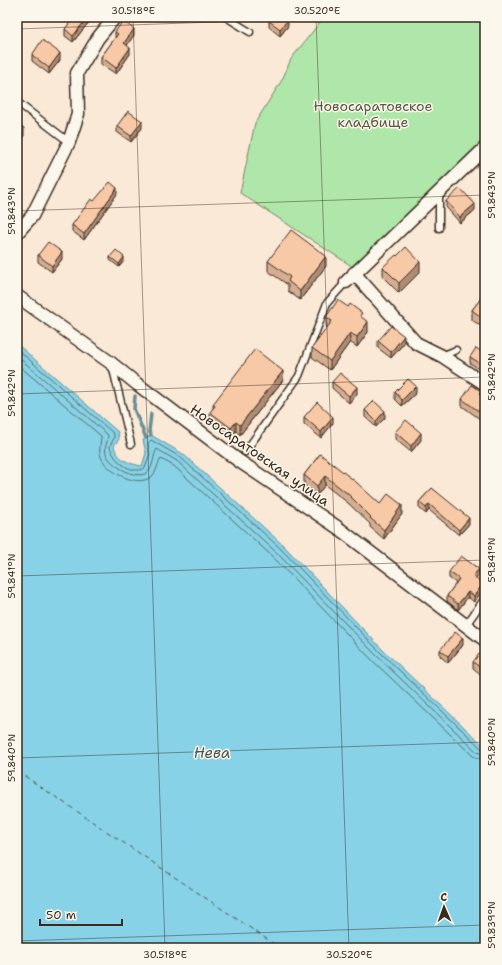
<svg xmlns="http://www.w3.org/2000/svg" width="502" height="965" font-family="'Shantell Sans',sans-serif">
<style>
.green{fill:#afe6a9;stroke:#758864}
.water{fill:#87d2e6;stroke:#698f96}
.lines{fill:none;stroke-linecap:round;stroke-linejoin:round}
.shore{stroke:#596d6e;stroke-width:1}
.stream{stroke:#698f96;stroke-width:3.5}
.ferry{stroke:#4e5450;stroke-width:1;stroke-dasharray:5 4;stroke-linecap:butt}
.service-casing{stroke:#3b2a1e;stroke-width:9}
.minor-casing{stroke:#3b2a1e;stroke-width:15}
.service{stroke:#fbf7ec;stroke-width:6}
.minor{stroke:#fbf7ec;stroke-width:12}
.wall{fill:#d5ad90;stroke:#3b2a1e}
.shaded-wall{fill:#ae8d75;stroke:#3b2a1e}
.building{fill:#f8c9a7;stroke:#3b2a1e}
.ticks{fill:none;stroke:#3b2a1e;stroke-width:1;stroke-opacity:0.45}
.labels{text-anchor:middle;stroke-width:3;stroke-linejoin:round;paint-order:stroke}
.park-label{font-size:14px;fill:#585941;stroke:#fbf7ec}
.street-label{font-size:14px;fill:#3b2a1e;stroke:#fbf7ec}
.water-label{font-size:15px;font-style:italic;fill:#4e5450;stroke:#fbf7ec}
.neatline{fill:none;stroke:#3b2a1e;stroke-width:1.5}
.ticks-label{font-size:10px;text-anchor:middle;fill:#3b2a1e}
</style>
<rect width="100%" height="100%" fill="#fae9d7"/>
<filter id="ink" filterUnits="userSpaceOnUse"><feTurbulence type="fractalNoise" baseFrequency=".025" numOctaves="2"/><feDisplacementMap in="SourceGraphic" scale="8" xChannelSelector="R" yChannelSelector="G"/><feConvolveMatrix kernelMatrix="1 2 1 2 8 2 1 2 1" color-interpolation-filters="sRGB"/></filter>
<g filter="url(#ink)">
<path class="green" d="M324,17h161v122l-132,128 -113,-74 15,-70 27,-43 9,-21z"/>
<path class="water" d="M17,344l101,88 1,7 -5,7c3,13 15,18 28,20l4,-13 -3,-13 8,-5 32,19 101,92 98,103 103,98v201h-468z"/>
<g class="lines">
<g class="shore">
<path d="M17,349l97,85v4l-4,8c2,13 21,30 35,22l5,-14 -2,-11 3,-3 29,17 101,92 99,103 101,96 4,2"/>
<path d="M17,356l91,79c0,8 -5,12 -1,21 5,10 31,25 41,16 6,-6 5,-17 9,-23l20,12 100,92 99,102 101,97 8,3"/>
<path d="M17,364l84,72c0,8 -3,13 0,21 6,15 36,31 50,20 6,-4 6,-13 10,-18l13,7 99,91 99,103 101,96 12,5"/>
</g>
<g class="stream">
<path d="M135,396l-1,13 12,29"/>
<path d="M151,435l-2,-4 2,-17"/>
</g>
<path class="ferry" d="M17,771l263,177"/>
<defs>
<g id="service">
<path d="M226,17l24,15"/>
<path d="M17,102l52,40"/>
<path d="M439,194v34"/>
<path d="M442,356l14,-6"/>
<path d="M112,365l19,79"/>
<path d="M245,452l54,-76 28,-73 19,-21"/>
<path d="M466,625l19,-27"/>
</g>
<g id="minor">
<path d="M17,233l15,-17 37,-74 9,-28 -1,-41 21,-35 17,-21"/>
<path d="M354,273l62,70 26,13 43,28"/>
<path d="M346,282l139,-134"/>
<path d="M17,296l94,67 26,21 102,77 98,66 148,113"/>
</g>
</defs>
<use href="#service" class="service-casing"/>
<use href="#minor" class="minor-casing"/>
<use href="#service" class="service"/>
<use href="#minor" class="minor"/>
</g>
<g class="wall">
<path d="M89,17v5l-16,20 -8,-6v-7z"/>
<path d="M269,21l19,5 -8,10 -11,-9z"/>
<path d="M115,32l19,3 -7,10 3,9 -14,20 -15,-10v-7l14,-19z"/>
<path d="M32,55l28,5 -11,14 -17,-13z"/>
<path d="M117,126l25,2 -11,14 -14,-10z"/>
<path d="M117,194l-33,46 -12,-9v-6z"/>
<path d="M446,201l29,9 -15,13 -14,-16z"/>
<path d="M38,255l24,4 -10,13 -14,-10z"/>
<path d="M110,257l14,4 -5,6 -9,-7z"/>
<path d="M268,261l58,5 -26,34 -12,-9v-6l-20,-14z"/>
<path d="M383,267l37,5 -21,21 -16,-16z"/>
<path d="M485,293v36l-13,-9v-10z"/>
<path d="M326,317l36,1 6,14 -11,15 -7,-5 -20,28 -18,-13v-9l15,-21 -1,-1z"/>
<path d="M378,341l26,2 -13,15 -13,-10z"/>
<path d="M485,354l-2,18 -13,-9v-6z"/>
<path d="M283,380l-43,55 -4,-4 -5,6 -21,-15v-10l3,-3v-5z"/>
<path d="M332,382l25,12 -8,9 -17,-15z"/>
<path d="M395,392l21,1 -14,13 -7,-7z"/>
<path d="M485,397v22l-1,3 -22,-16v-7z"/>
<path d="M365,410l20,8 -9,9 -11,-10z"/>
<path d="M304,417l29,6 -12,15 -17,-14z"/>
<path d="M395,432l26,8 -10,12 -16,-13z"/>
<path d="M320,454l60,50 22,10 -18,25 -14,-12v-3l-22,-21 -23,-18 -8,10 -13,-10v-10z"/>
<path d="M432,488l37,36 -10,11 -30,-25 -3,4 -7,-6v-6z"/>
<path d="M449,572l30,3 -3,4 7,11 -9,12 -6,-5 -10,13 -11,-9v-5l9,-13 -7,-5z"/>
<path d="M463,645l-15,18 -8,-7v-6z"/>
<path d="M485,659v19l-12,-10v-6z"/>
</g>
<g class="shaded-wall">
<path d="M88,17h1v5l-16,20v-6z"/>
<path d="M288,20v6l-8,10v-7z"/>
<path d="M134,29v6l-10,15v-7z"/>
<path d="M130,48v6l-14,20v-6z"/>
<path d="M60,53v7l-11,14v-6z"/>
<path d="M142,121v7l-11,14v-6z"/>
<path d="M24,128v8l-7,8v-8z"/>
<path d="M117,188v6l-33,46v-6z"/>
<path d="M475,204v6l-15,13v-6z"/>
<path d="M62,252v7l-10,13v-6z"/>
<path d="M326,256v10l-26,34v-9z"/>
<path d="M124,257v4l-5,6v-3z"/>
<path d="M420,262v10l-21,21v-10z"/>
<path d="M368,322v10l-11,15v-10z"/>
<path d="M350,333v9l-20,28v-9z"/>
<path d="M404,336v7l-13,15v-6z"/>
<path d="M485,362v6l-2,4v-7z"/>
<path d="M283,371v9l-43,55v-10z"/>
<path d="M416,386v7l-14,13v-6z"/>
<path d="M357,387v7l-8,9v-7z"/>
<path d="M385,411v7l-9,9v-6z"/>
<path d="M485,413v6l-1,3v-7z"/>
<path d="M333,417v6l-12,15v-6z"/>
<path d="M236,422v9l-5,6v-9z"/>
<path d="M421,433v7l-10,12v-6z"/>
<path d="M325,476v9l-8,10v-9z"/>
<path d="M429,504v6l-3,4v-6z"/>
<path d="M402,505v9l-18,25v-9z"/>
<path d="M469,518v6l-10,11v-5z"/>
<path d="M479,569v6l-6,7v-6z"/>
<path d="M483,584v6l-9,12v-6z"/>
<path d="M468,592v5l-10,13v-6z"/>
<path d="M463,638v7l-15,18v-7z"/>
</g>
<g class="building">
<path d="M74,17h14l-15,19 -8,-7z"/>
<path d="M272,17h12l4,3 -8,9 -11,-8z"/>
<path d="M123,21l11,8 -10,14 6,5 -14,20 -15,-11 17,-23 -3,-2z"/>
<path d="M42,40l18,13 -11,15 -17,-13z"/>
<path d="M128,111l14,10 -11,15 -14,-10z"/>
<path d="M17,121l7,7 -7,8z"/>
<path d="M110,182l7,6 -33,46 -12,-9 19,-26 3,2z"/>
<path d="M460,188l15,16 -15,13 -14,-16z"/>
<path d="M291,230l35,26 -26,35 -12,-10 2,-4 -22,-16z"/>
<path d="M48,242l14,10 -10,14 -14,-11z"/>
<path d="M406,247l14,15 -21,21 -16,-16 13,-12 1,1z"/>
<path d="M116,250l8,7 -5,7 -9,-7z"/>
<path d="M485,293v27l-13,-10z"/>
<path d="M338,300l10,7 2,-3 12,9 -2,3 8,6 -11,15 -7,-4 -20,28 -18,-13 20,-27 -6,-4z"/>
<path d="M391,326l13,10 -13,16 -13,-11z"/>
<path d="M476,348l9,6v8l-2,3 -13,-8z"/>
<path d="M255,349l28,22 -43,54 -4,-3 -5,6 -21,-16 5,-6 -2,-2z"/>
<path d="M340,373l17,14 -8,9 -17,-14z"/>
<path d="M408,379l8,7 -14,14 -7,-8z"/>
<path d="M472,385l9,6 -2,3 6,3v16l-1,2 -22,-16z"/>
<path d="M374,401l11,10 -9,10 -11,-11z"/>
<path d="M317,402l16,15 -12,15 -17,-15z"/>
<path d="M406,420l15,13 -10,13 -16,-14z"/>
<path d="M320,454l36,28 24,22 8,-10 14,11 -18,25 -14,-12 1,-1 -23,-23 -23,-18 -8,10 -13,-11z"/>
<path d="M432,488l37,30 -10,12 -30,-26 -3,4 -7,-6z"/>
<path d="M461,556l18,13 -6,7 10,8 -9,12 -6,-4 -10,12 -11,-8 12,-17 -10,-7z"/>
<path d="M455,632l8,6 -15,18 -8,-6z"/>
<path d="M479,654l6,5v12l-12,-9z"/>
</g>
</g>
<path class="ticks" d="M133,17l32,931M316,17l33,931M17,29l339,-12M17,211l468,-16M17,394l468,-17M17,576l468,-16M17,758l468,-16M17,941l468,-16"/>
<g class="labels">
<g class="park-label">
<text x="373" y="111">Новосаратовское<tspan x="373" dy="16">кладбище</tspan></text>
</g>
<g class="street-label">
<text transform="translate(260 455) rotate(35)" y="5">Новосаратовская улица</text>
</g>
<g class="water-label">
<text x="212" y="758">Нева</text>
</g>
</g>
<rect width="502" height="965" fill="none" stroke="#fbf7ec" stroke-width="44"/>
<g transform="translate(444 907) rotate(358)" stroke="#fbf7ec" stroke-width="3" paint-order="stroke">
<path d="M0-3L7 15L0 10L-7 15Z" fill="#3b2a1e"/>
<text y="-6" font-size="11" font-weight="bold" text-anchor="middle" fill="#3b2a1e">С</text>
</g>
<path d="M40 919v6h82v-6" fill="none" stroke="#3b2a1e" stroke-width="2"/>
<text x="46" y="919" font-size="12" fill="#3b2a1e" stroke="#fbf7ec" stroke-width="3" paint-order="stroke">50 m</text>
<rect x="22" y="22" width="458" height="921" class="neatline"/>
<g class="ticks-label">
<text x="133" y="14">30.518°E</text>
<text x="317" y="14">30.520°E</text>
<text transform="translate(491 195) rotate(-90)" y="4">59.843°N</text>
<text transform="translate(11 211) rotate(-90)" y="4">59.843°N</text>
<text transform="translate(491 377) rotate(-90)" y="4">59.842°N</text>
<text transform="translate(11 393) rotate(-90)" y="4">59.842°N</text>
<text transform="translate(491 560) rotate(-90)" y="4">59.841°N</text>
<text transform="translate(11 576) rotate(-90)" y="4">59.841°N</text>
<text transform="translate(491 742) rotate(-90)" y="4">59.840°N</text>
<text transform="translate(11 758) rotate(-90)" y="4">59.840°N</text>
<text transform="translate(491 925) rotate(-90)" y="4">59.839°N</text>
<text x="165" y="958">30.518°E</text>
<text x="349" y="958">30.520°E</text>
</g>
</svg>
